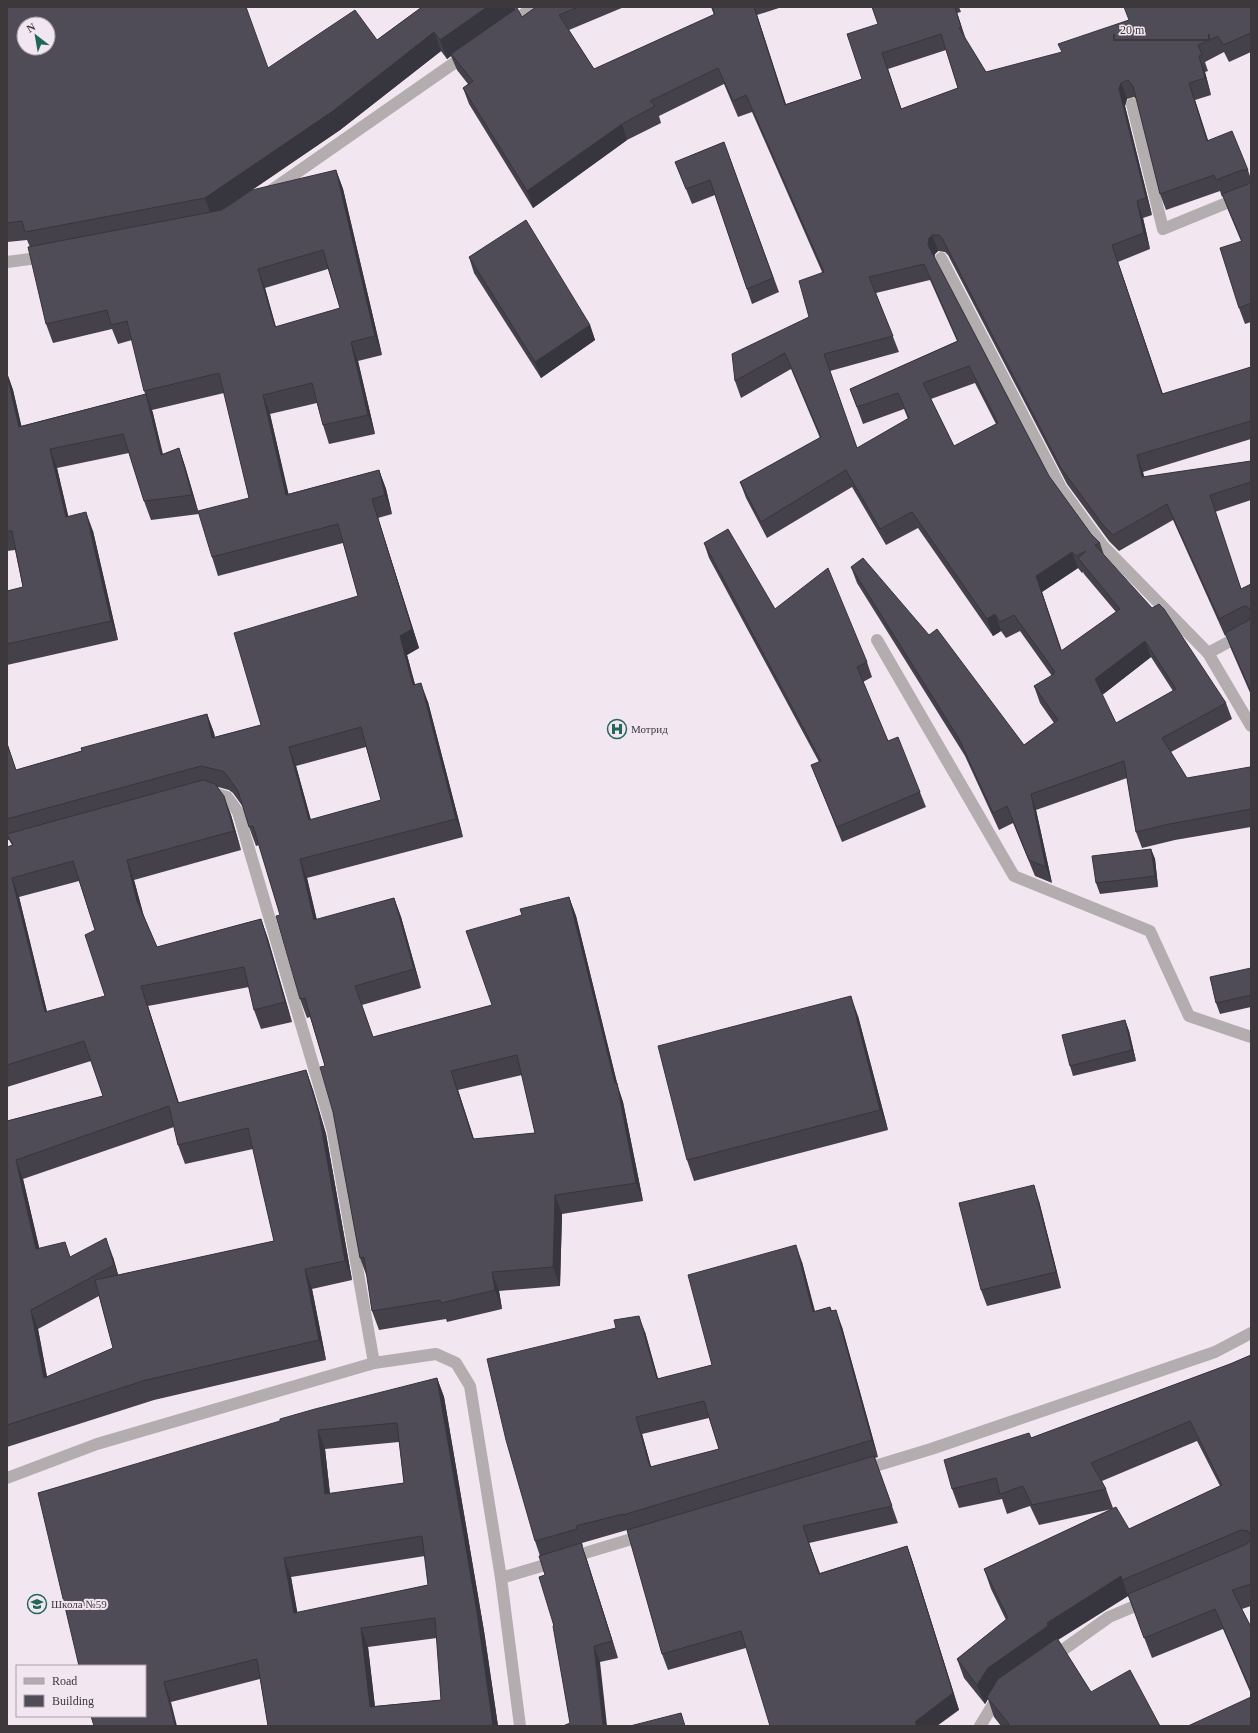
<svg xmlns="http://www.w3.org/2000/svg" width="1258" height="1733" font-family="'Times New Roman',serif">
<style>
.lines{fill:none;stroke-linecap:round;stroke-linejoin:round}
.minor{stroke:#b4adaf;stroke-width:12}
.wall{fill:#44414b;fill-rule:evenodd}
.shaded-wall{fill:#37353d}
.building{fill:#4f4c57;stroke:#37353d;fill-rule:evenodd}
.labels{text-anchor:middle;stroke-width:4;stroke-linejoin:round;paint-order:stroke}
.poi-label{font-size:11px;fill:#3d383c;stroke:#f2e6f1;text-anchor:start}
</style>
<rect width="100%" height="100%" fill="#f2e6f1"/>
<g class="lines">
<g class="minor">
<path d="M508,25l26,-18"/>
<path d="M1132,104l31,125 88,-36"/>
<path d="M269,192l198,-138"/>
<path d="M941,258l120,230 42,58 105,107 43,73"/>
<path d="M7,262l38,-5"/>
<path d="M877,640l137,236 136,55 39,85 62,21"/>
<path d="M1208,653l43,-23"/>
<path d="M374,1363l62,-9 20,9 14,23 31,192 19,148"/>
<path d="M862,1470l69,-21 284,-97 36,-19"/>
<path d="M7,1478l90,-34 277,-81 -41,-231 -95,-320 -11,-15 -17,-5"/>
<path d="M501,1578l144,-43"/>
<path d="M1050,1659l59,-42 38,-16"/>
<path d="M980,1726l19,-31"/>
</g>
</g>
<g class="wall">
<path d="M7,7l261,61 109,-28 45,-33h93v2l7,8 14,-10h88l-55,23 25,39 120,-54 -3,-8h71l-25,8 29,89 76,-25 16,-55 -6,-17h87l2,5 -4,1 9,27 20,32 265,-65v45l-22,10 -5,-10 -19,10 3,9 -3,1 6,23 -16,5 13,40 40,30 3,9v143l-6,2 -6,-16 2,-67 -13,-31 -5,-14 -1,1 -2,-6 -54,19 -6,-16 -23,-94 -3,-3 -7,2 -2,7 27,109 -9,3 7,31 -32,13 45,132 88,-27v72l-108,33 1,5 107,-16v39l-36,12 26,77 10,-5v111l-20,-46 -5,-14 -1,1 -52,-116 -54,31 -10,-10 -42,-57 -119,-229 -3,-3 -7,-1 -3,3 -1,3 115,219 42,58 9,9 4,12 122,148 6,16 -61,33 16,26 64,-7v56l-76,13 -33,8 -6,-16 -9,-54 -91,32 16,73 -17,-7 -22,-53 -14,7 -34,-74 -108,-173 -6,-16 173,178 30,-22 -14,-20 -6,-17 18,-10 -32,-45 -14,7 -5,-7 -8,5 -75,-108 -32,17 -34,-58 -85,51 -21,-40 -6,-16 80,-44 -29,-69 -50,29 -6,-17 74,-64 13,-45 -70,-160 -14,5 -14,-33 -65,32 2,7 -34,17 -94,68 -64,-104 -6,-16 5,-4 -11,-14 -6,-14 -4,3 -6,-8 -101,79 -104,71 100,-31 7,19 39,166 -24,6 17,73 -46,10 -6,-19 -6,-22 -47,11 18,80 91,-24 7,19 6,25 -14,4 41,130 -12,7 8,29 13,18 35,135 -156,41 10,42 77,-22 7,19 20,71 -59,17 11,32 119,-32 30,-90 47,-18 7,19 42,171 5,15 20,99 -81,13 -2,72 -61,5 3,18 -55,13 -1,-3 -67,11 -7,-19 -5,-34 -7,-19 -35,-192 -15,-49 -3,1 -7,-19 -20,-84 -21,-70 -3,1 -7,-19 -6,-20 -10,-14 -4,-3 -11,-3 13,28 10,35 -107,30 9,34 14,33 104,-28 7,20 24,83 -31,7 -7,-19 -5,-23 -101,19 31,97 127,-33 7,20 13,44 26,146 -40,9 14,71 -172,40 -147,47v-326l96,-25 -12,-35 -84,26v-240l5,-2 -3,-5h-1l-1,-2v-96l9,28 191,-56 7,19 1,4 46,-12 97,-129 -15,-53 -125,33 -6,-19 37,-59 -25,-105 -72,17 11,44 16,-6 6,18 14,48 -48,6 -7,-19 -15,-48 -72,15 11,48 25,15 25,109 -111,25v-74l16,-4 -8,-37 -8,1v-178l6,17 8,36 124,-32 -13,-54 -14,4 -6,-15 -59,14 -7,-19 -16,-77 -3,-7 -20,2zM946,50l12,38 -57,21 -13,-40zM328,269l12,39 -64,19 -11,-39zM930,280l27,61 -107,48 13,35 41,-15 4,10 -51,29 -27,-77 69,-19 -23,-59zM975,383l21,41 -42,22 -23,-47zM1078,568l4,5 1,-1 1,2 32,38 -54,39 -20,-59zM1151,657l22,34 -57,32 -14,-28zM366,747l15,53 -70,20 -15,-54zM79,881l16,49 10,66 -58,16 -28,-115zM522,1075l13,58 -61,6 -16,-49zM174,1127l4,18 7,19 68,-15 21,92 -156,34 -5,-18h-43l-31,-9 -16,-69zM99,1296l14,52 -66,29 -9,-48z"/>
<path d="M724,142l55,150 -27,12 -37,-109 -23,9 -17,-42z"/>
<path d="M469,257l121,68 5,15 -54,38 -67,-105z"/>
<path d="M704,543l71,66 92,53 5,15 -9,5 25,59 32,51 6,15 -84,35 -25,-62 -6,-15 8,-3 -110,-204z"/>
<path d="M1151,849l4,10 3,28 -58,7 -4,-11z"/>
<path d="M1251,968v39l-31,7 -4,-11z"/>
<path d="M858,1016l30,114 -194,51 -7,-21z"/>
<path d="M1125,1020l4,11 7,30 -63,15 -3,-10z"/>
<path d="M1039,1201l22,87 -74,18 -6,-16z"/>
<path d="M802,1262l13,49 15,-4 2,4 10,16 36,130 -3,1 23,65 -89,20 11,30 87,-27 6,17 46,147 -213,-62 -78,22 -6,-16 -35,-124 -45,13 1,3h-1l5,14 31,98 -18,4 -30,61 -25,-148 -5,-19 -5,-15 110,-209 13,47 54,-14zM709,1418l10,31 -68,18 -9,-33z"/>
<path d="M1251,1355v251l-9,3 9,18v67l-28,-65 -71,29 -24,-62 -70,44 33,52 69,34h-159l-7,-9 -6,-18 -3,5 -21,-26 -7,-19 49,-39 -15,-31 -7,-20 128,-60 -73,16 -9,-19 -23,8 -5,-15 -43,9 -7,-19 79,-51 199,-74zM1197,1441l23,45 -91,43 -16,-21 -7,-19 -4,-8z"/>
<path d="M437,1378l7,19 40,234 14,95h-230l-8,-47 -89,23 -133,-209zM399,1442l5,41 -74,11 -5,-45zM425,1556l3,29 -131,28 -6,-36zM437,1638l4,62 -66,6 -7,-59z"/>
</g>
<g class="shaded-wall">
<path d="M487,7h28l1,3 -65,44v2l-4,3 -7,-19z"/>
<path d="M754,7l3,8 34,106 -6,-16z"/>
<path d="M955,7l12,36 -6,-16z"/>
<path d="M434,32l7,19 -101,79 -128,87 -7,-19z"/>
<path d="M882,53l6,16 19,56 -6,-16z"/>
<path d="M1199,56l6,16 6,23 -6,-17z"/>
<path d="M1121,83l6,16 -2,7 27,109 -6,-17 -27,-109z"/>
<path d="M1189,83l6,17 18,57 -6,-16z"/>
<path d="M622,124l5,16 -94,68 -6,-17z"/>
<path d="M336,170l7,19 39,166 -7,-19z"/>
<path d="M1137,201l6,17 7,31 -6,-16z"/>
<path d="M932,235l6,16 -3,3 -1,7 -6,-16 1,-7z"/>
<path d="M1112,245l6,17 50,148 -6,-16z"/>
<path d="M258,269l7,19 16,58 -6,-19z"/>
<path d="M590,325l5,15 -54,38 -6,-16z"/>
<path d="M351,342l7,19 17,73 -7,-19z"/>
<path d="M7,373l6,17 13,55 -7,-18z"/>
<path d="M146,394l7,19 14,61 -6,-19z"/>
<path d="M263,395l7,19 23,99 -7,-18z"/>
<path d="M179,448l6,18 14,48 -7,-19z"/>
<path d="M50,449l7,19 16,68 -7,-19z"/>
<path d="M1137,455l6,17 5,22 -6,-17z"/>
<path d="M379,470l7,19 6,25 -7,-19z"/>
<path d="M1210,495l5,17 32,94 -6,-17z"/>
<path d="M372,499l6,19 41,130 -12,7 13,49 -7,-19 -13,-49z"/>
<path d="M86,512l7,19 25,109 -7,-19z"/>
<path d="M1072,552l6,16 -36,24 25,75 -31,-91z"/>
<path d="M995,614l6,17 -8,5 -6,-17z"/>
<path d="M1145,641l6,16 -50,39 -6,-17z"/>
<path d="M421,683l7,19 35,135 -7,-18z"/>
<path d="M207,714l7,19 4,23 -6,-18z"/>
<path d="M289,747l7,19 20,73 -7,-19z"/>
<path d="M1031,794l5,16 16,73 -6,-16z"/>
<path d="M224,796l7,19 10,35 -7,-19z"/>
<path d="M1151,849l4,10 3,28 -3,-11z"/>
<path d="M300,859l7,19 14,61 -7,-19z"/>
<path d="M127,860l7,20 11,40 -8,-19z"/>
<path d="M12,878l7,19 33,135 -7,-20z"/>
<path d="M569,897l7,19 42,171 5,15 20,99 -7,-18 -21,-100z"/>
<path d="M394,898l7,19 20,71 -7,-19z"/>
<path d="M261,919l7,20 24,83 -7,-20z"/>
<path d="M141,986l7,20 37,117 -7,-20z"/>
<path d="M851,996l7,20 30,114 -8,-20z"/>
<path d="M1125,1020l4,11 7,30 -4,-11z"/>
<path d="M306,1070l7,20 13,44 26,146 -7,-19z"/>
<path d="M451,1071l7,19 22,68 -7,-19z"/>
<path d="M16,1160l7,19 21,89 -8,-19z"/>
<path d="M1034,1185l5,16 22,87 -5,-16z"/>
<path d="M555,1195l7,19 -2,72 -7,-19z"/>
<path d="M106,1238l7,19 8,27 -7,-19z"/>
<path d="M796,1245l6,17 17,67 -6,-17z"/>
<path d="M305,1269l7,20 14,71 -7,-20z"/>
<path d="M492,1272l7,19 3,18 -7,-19z"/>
<path d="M31,1310l7,19 13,69 -7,-20z"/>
<path d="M836,1310l6,17 36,130 -6,-17z"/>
<path d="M639,1316l6,16 18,64 -6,-17z"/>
<path d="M437,1378l7,19 40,234 14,95h-5z"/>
<path d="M636,1417l6,17 14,50 -6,-17z"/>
<path d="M318,1430l7,19 7,64 -7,-19z"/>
<path d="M803,1526l6,17 16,47 -6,-16z"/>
<path d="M581,1543l6,17 31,98 -6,-17z"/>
<path d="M907,1546l6,17 46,147 -22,16h-21l-1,-4z"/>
<path d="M284,1558l7,19 10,55 -7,-19z"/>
<path d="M1121,1576l7,20 -74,46 -67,55 1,2 -3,5 -8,-19 11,-17 59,-45z"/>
<path d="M361,1628l7,19 9,79 -7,-19z"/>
<path d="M594,1646l6,16 7,64h-4z"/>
<path d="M164,1682l7,20 6,24h-2z"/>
</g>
<g class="building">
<path d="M7,7h239l22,61 87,-58 22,30 45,-33h65l-47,33 -6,-8 -101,79 -128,87 -180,34 -3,-11 -15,2zM24,24h24v24h-24z"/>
<path d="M536,7h42l-19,8 35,54 121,-55 -3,-7h42l31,98 77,-26 -15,-45 31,-10 -6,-17h83l6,20 -2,1 27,44 76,-20 -4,-8 71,-24 -5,-13h127v26l-28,12 -5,-9 -20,9 4,10 -3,1 6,22 -16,5 18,58 25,-10 16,39h-6l-26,10 -2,-5 -54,19 -27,-108 -5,-6 -7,3 -2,6 27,109 -9,3 7,32 -32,12 50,149 89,-27v54l-114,34 5,22 109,-16v21l-41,13 31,94 10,-5v26l-5,-4 -4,1 -23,12 -52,-115 -54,31 -10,-10 -42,-57 -119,-230 -3,-3h-7l-3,3 -1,7 121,231 42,58 9,9 -5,2 57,63 7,-4 5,5 62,94 -64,35 25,40 63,-11 1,8v34l-82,15 -33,8 -12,-71 -93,33 15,73 -17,-7 -22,-54 -14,7 -34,-74 -108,-172 12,-9 66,77 8,-6 87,116 34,-25 -24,-34 20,-12 -1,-1 2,-1 -41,-57 -14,7 -5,-8 -8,5 -75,-107 -32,17 -34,-59 -85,52 -21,-40 81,-45 -36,-84 -50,28 -3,-27 77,-37 -10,-36 25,-9 -78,-177 -13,6 -15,-33 -68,33 5,5 -33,18 -95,67 -64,-103 10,-7 -22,-27 66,-46 5,9zM941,34l17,54 -57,21 -19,-56zM924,264l34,77 -108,48 7,18 41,-14 11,25 -52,30 -33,-94 69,-18 -24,-59zM969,366l29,57 -44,23 -31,-63zM1086,551l-8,7 42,51 -59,42 -25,-75 36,-24 4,4zM1145,641l31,48 -60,34 -21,-44z"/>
<path d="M724,142l49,136 -26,11 -37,-109 -24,9 -11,-27z"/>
<path d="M336,170l39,166 -24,6 17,73 -45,10 -11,-42 -49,12 23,100 93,-25 6,25 -13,4 40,130 -12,7 13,49 8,-2 35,136 -156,40 14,61 80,-22 20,71 -59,17 18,51 119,-32 -26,-74 56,-16 -2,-6 49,-12 46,186h2l19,100 -81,12 -2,72 -61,5 3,18 -54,13 -1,-3 -68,11 -8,-54 -4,1 -27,-146 -13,-45 5,-1 -20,-68 -5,1 -24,-83 4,-1 -27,-89 -4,1 -11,-36 -12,-17 -4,-3 -21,-5 -194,53v-75l9,26 66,-19 -1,-3 126,-34 5,24 49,-13 -27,-92 124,-37 -20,-72 -126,33 -14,-46 51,-13 -30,-125 -75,18 -17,-70 -16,4 -4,-15 -61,14 -18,-77 194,-37 30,-20zM323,250l17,58 -65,19 -17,-58zM361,727l20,73 -72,20 -20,-73zM517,1055l18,78 -62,6 -22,-68z"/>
<path d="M1251,181v122l-12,5 -19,-60 22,-7 -20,-47 26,-10z"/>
<path d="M526,220l64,105 -55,37 -66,-105z"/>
<path d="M7,375l12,52 127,-33 15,61 18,-7 13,47 -48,6 -21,-67 -73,15 16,68 20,-5 25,109 -104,23v-53l16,-4 -11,-56h-5z"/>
<path d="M728,529l47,80 53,-41 39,94 -10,5 31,74 10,-4 22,55 -83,35 -26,-62 10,-4 -117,-218z"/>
<path d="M1251,617v75l-26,-59 24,-13z"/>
<path d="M203,780l12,4 9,12 10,35 -107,29 10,41 20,46 104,-28 24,83 -31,8 -10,-43 -103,19 37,117 128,-33 13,44 26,147 -40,8 14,71 -173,40 -139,45v-304l96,-25 -19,-55 -77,24v-218l6,-2 -6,-11zM73,861l22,69 -10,5 20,61 -60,16 -33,-134zM169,1106l9,39 70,-17 26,113 -179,39 18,68 -69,30 -13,-68 83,-45 -8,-27 -36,19 -5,-15 -29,7 -20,-89z"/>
<path d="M1151,849l4,27 -59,7 -4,-27z"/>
<path d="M1251,968v27l-35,8 -6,-26z"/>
<path d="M851,996l29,114 -193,50 -29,-114z"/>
<path d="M1125,1020l7,30 -62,16 -8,-31z"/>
<path d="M1034,1185l22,87 -75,18 -22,-87z"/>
<path d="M796,1245l17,67 17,-5 1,4 5,-1 36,130 -249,75v-1l-47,12 1,3 -42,12 -29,-101 -19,-81 129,-31 -2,-8 25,-4 18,63 55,-14 -24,-90zM704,1401l15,48 -69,18 -14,-50z"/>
<path d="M1251,1355v229l-19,6 19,37v64l-36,-82 -71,29 -16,-44 119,-50 3,-3 1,-6 -3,-4 -7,-1 -119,50 -1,-4 -74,47 1,3 -60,42 -11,17 -20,-26 51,-41 -24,-49 132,-62 13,22 93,-44 -32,-64 -99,42 15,26 -74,16 -9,-19 -23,8 -4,-16 -44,11 -8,-29 85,-27 2,5 199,-74z"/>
<path d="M437,1378l40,234 16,114h-225l-11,-67 -93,23 11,44h-81l-3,-10h54v-50h-66l-41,-173 222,-66 20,-6v-2l35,-10zM397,1423l7,60 -79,11 -7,-64zM422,1536l6,49 -134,28 -10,-55zM435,1618l6,82 -71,7 -9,-79z"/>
<path d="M874,1456l18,50 -89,20 16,48 88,-28 46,147 -38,29 2,4h-147l-29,-95 -79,23 -35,-124z"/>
<path d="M581,1543l31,98 -18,5 9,80h-40l7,-3 -17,-97h1l-15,-49 6,-2 -6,-19z"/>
<path d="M1057,1638l34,54 39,-22 30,56h-153l2,-2 -22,-27 11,-18z"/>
<path d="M1251,1697v29h-63z"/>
<path d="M681,1713l4,13h-55z"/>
</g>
<defs>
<symbol id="hospital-ring" viewBox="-11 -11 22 22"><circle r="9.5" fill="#f2e6f1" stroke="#21675b" stroke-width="1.5"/><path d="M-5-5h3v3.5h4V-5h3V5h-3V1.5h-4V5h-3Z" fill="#21675b"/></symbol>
<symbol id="school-ring" viewBox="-11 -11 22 22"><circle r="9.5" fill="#f2e6f1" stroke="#21675b" stroke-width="1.5"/><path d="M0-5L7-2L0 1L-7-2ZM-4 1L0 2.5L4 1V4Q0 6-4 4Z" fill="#21675b"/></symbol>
</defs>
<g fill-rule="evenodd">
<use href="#hospital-ring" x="606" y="718" width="22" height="22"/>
<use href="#school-ring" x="26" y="1593" width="22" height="22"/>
</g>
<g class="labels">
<g class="poi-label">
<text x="631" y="733">Мотрид</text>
<text x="51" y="1608">Школа №59</text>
</g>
</g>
<rect width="1258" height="1733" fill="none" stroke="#3d383c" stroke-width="16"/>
<rect x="16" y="1665" width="130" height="52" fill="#f2e6f1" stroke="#aaa0a9"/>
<rect x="24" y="1678" width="20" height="6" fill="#b4adaf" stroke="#aaa0a9"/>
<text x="52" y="1685" font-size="12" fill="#3d383c">Road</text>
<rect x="24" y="1695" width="20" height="12" fill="#4f4c57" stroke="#aaa0a9"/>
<text x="52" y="1705" font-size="12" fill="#3d383c">Building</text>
<g transform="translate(36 36) rotate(329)"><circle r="19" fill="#f2e6f1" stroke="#aaa0a9"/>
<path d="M0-3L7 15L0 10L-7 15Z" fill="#21675b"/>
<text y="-6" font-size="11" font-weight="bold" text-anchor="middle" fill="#3d383c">N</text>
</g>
<path d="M1114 34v6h95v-6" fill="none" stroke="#3d383c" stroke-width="2"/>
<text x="1120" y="34" font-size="12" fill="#3d383c" stroke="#f2e6f1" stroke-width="3" paint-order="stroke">20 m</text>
</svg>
